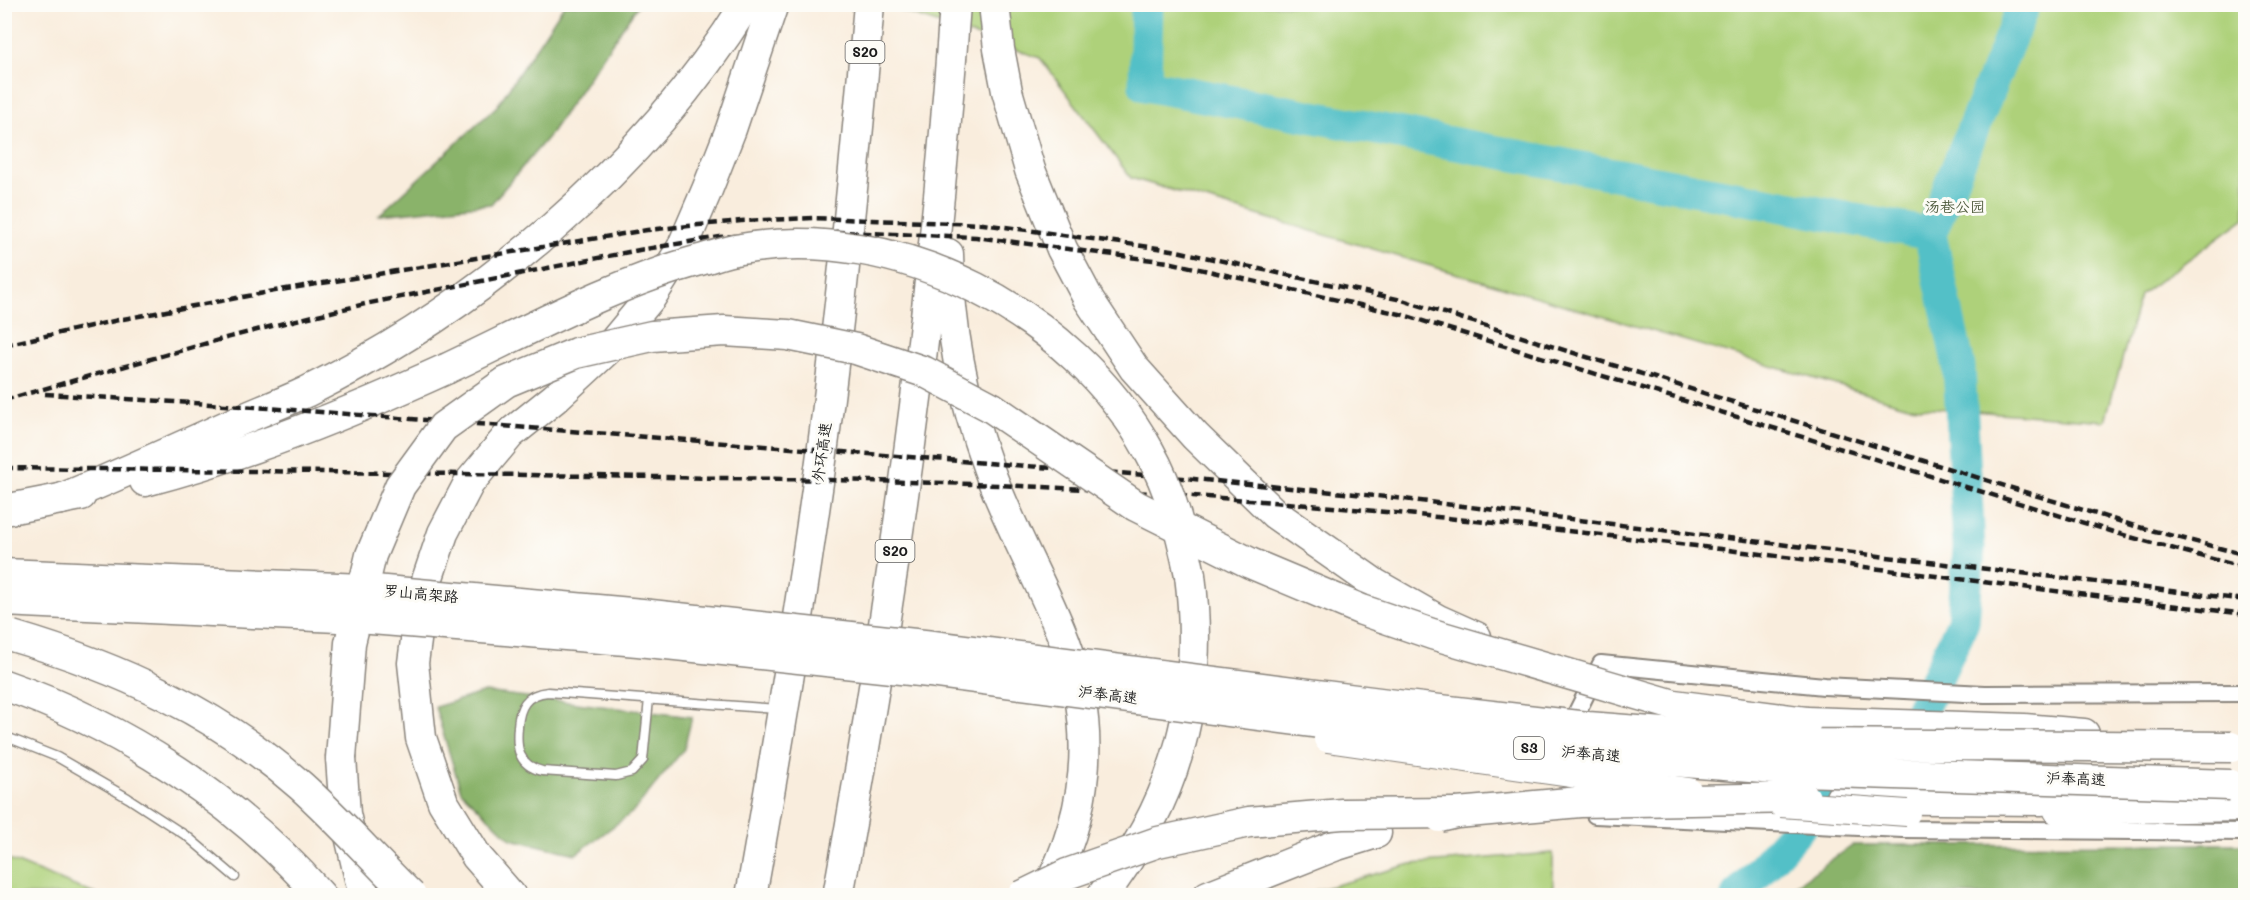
<svg xmlns="http://www.w3.org/2000/svg" width="2250" height="900" font-family="Mali,'LXGW WenKai TC',sans-serif">
<style>
.green{fill:#aed17a;stroke:#65764b;stroke-width:1.5}
.forest{fill:#8ab36a;stroke:#536843;stroke-width:1.5}
.lines{fill:none;stroke-linecap:round;stroke-linejoin:round}
.river{stroke:#52c0c7;stroke-width:33}
.lane-casing{stroke:#8a847c;stroke-width:11}
.street-casing{stroke:#8a847c;stroke-width:20}
.primary-casing{stroke:#8a847c;stroke-width:28}
.highway-casing{stroke:#8a847c;stroke-width:33}
.lane{stroke:#fff;stroke-width:8}
.street{stroke:#fff;stroke-width:16}
.primary{stroke:#fff;stroke-width:26}
.highway{stroke:#fff;stroke-width:30}
.rail{stroke:#1c1c1c;stroke-width:4.5;stroke-dasharray:9 4.5;stroke-linecap:butt}
.primary-bridge-casing{stroke:#8a847c;stroke-width:28;stroke-linecap:butt}
.highway-bridge-casing{stroke:#8a847c;stroke-width:33;stroke-linecap:butt}
.primary-bridge{stroke:#fff;stroke-width:26}
.highway-bridge{stroke:#fff;stroke-width:30}
.labels{text-anchor:middle;stroke-width:6;stroke-linejoin:round;paint-order:stroke}
.shield{fill:#fdfcf7;stroke:#605f5e;stroke-width:1.5}
.shield-label{font-size:14px;font-weight:bold;fill:#1c1c1c}
.park-label{font-size:15px;fill:#4f5b3d;stroke:#fdfcf7}
.street-label{font-size:15px;fill:#1c1c1c;stroke:#fdfcf7}
</style>
<rect width="100%" height="100%" fill="#fdfcf7"/>
<filter id="ink" filterUnits="userSpaceOnUse"><feTurbulence type="fractalNoise" baseFrequency=".0167" numOctaves="2"/><feDisplacementMap in="SourceGraphic" scale="12" xChannelSelector="R" yChannelSelector="G"/><feConvolveMatrix kernelMatrix="1 2 1 2 8 2 1 2 1" color-interpolation-filters="sRGB"/></filter>
<filter id="wash" filterUnits="userSpaceOnUse"><feTurbulence type="fractalNoise" baseFrequency=".008" numOctaves="4" result="noise"/><feDisplacementMap in="SourceGraphic" scale="24" xChannelSelector="R" yChannelSelector="G"/><feGaussianBlur stdDeviation="1.35" result="paint"/><feColorMatrix in="noise" values="0 0 0 0 0 0 0 0 0 0 0 0 0 0 0 0 0 1.4 0 .05"/><feComposite in="paint" operator="in"/></filter>
<g filter="url(#wash)">
<rect width="100%" height="100%" fill="#f9eddd"/>
<g class="green">
<path d="M884,5h1361v213l-105,77 -35,126 -197,-15 -777,-228 -91,-120z"/>
<path d="M1553,853v42h-253l111,-31z"/>
<path d="M5,858l92,37h-92z"/>
</g>
<g class="forest">
<path d="M564,5h74l-90,132 -57,67 -112,11 118,-109z"/>
<path d="M485,692l207,25 -8,32 -50,62 -58,43 -65,-15 -50,-48 -26,-84z"/>
<path d="M2243,844l3,5 -1,46h-459l6,-7 60,-43z"/>
</g>
<g class="lines">
<g class="river">
<path d="M1147,4l-2,81 785,149"/>
<path d="M1899,748l9,-9 55,-117 6,-74 -10,-181 -29,-133 94,-230"/>
<path d="M1737,896l77,-85 13,-9"/>
</g>
</g>
</g>
<g filter="url(#ink)">
<g class="lines">
<defs>
<g id="lane">
<path d="M649,699l-6,61 -11,12 -16,4 -74,-5c-24,-6 -26,-23 -24,-44 1,-20 8,-33 30,-35l229,17"/>
<path d="M4,736l53,21 71,41 60,39 47,40"/>
</g>
<g id="street">
<path d="M1568,730l33,-66 223,22 161,8 261,-1"/>
<path d="M1595,815l308,14 343,3"/>
</g>
<path id="primary" d="M2057,811l189,-3"/>
<g id="highway">
<path d="M994,4l5,45 8,42 23,79 32,79 27,51 45,68 61,68 80,78 100,70 63,36 38,17"/>
<path d="M948,254c1,73 15,145 40,213 21,60 54,115 77,175 32,87 24,173 -21,254"/>
<path d="M145,481c104,-27 204,-68 301,-112"/>
<path d="M61,499c56,-23 111,-48 166,-73 27,-12 53,-22 79,-34 173,-85 338,-224 440,-388"/>
<path d="M4,510l77,-15"/>
<path d="M4,685c119,41 234,116 317,211"/>
<path d="M1806,722l218,7 60,5"/>
<path d="M341,758l4,56 19,82"/>
<path d="M1841,798l199,2 95,-8"/>
<path d="M511,896l-34,-39 -34,-55 -22,-64 -8,-75 9,-68 21,-62 26,-50 41,-49 45,-36 52,-48 44,-53 31,-49 25,-58 24,-61 42,-125"/>
<path d="M751,896c26,-145 50,-290 70,-435 20,-152 35,-304 48,-457"/>
<path d="M838,896c54,-295 97,-593 117,-892"/>
<path d="M1102,896c76,-97 103,-200 88,-321"/>
<path d="M1208,896l126,-50 42,-13"/>
</g>
</defs>
<use href="#lane" class="lane-casing"/>
<use href="#street" class="street-casing"/>
<use href="#primary" class="primary-casing"/>
<use href="#highway" class="highway-casing"/>
<use href="#lane" class="lane"/>
<use href="#street" class="street"/>
<use href="#primary" class="primary"/>
<use href="#highway" class="highway"/>
<g class="rail">
<path d="M4,345l119,-26 157,-29 367,-60 94,-9 72,-3 170,6 189,26 230,50 733,226 111,29"/>
<path d="M45,394l197,12 941,72 204,19 859,103"/>
<path d="M4,400l218,-61 66,-17 77,-18 274,-54 81,-13 93,-6 163,6 192,25 232,52 730,223 116,31"/>
<path d="M4,468c196,2 392,5 588,8 196,3 392,5 587,19 357,24 711,78 1067,119"/>
</g>
<defs>
<g id="primary-bridge">
<path d="M1327,739l362,52"/>
<path d="M1781,804l126,9"/>
</g>
<g id="highway-bridge">
<path d="M446,369c83,-39 166,-85 254,-109 14,-4 27,-9 41,-11 157,-28 332,64 408,202 22,39 32,81 41,124"/>
<path d="M4,574l359,15 279,25 291,32 455,58 200,23 214,17 429,3"/>
<path d="M4,601l355,17 279,23 291,31 452,59 203,23 217,17 429,14"/>
<path d="M12,636c106,31 205,76 289,150 39,35 73,74 110,110"/>
<path d="M341,758l9,-115 21,-88 29,-69 43,-59 63,-45 70,-29 76,-17 72,-5 64,4 68,14 69,23 66,35 145,99 114,57 112,47 70,24 242,71 132,17"/>
<path d="M1440,817l17,-4 123,-11 225,-4"/>
<path d="M1022,896l45,-22 91,-32 91,-20 93,-8 115,-1"/>
</g>
</defs>
<use href="#primary-bridge" class="primary-bridge-casing"/>
<use href="#highway-bridge" class="highway-bridge-casing"/>
<use href="#primary-bridge" class="primary-bridge"/>
<use href="#highway-bridge" class="highway-bridge"/>
</g>
</g>
<g class="labels">
<g class="shield">
<rect x="845.5" y="41" width="39" height="22" rx="4.5"/>
<rect x="875.5" y="540" width="39" height="22" rx="4.5"/>
<rect x="1514" y="737" width="30" height="22" rx="4.5"/>
</g>
<g class="shield-label">
<text x="865" y="57">S20</text>
<text x="895" y="556">S20</text>
<text x="1529" y="753">S3</text>
</g>
<g class="park-label">
<text x="1955" y="212">汤巷公园</text>
</g>
<g class="street-label">
<text transform="translate(822 452) rotate(-82)" y="5">外环高速</text>
<text transform="translate(421 594) rotate(5)" y="5">罗山高架路</text>
<text transform="translate(1108 695) rotate(7)" y="5">沪奉高速</text>
<text transform="translate(1591 754) rotate(5)" y="5">沪奉高速</text>
<text transform="translate(2076 779) rotate(2)" y="5">沪奉高速</text>
</g>
</g>
<rect width="2250" height="900" fill="none" stroke="#fdfcf7" stroke-width="24"/>
</svg>
